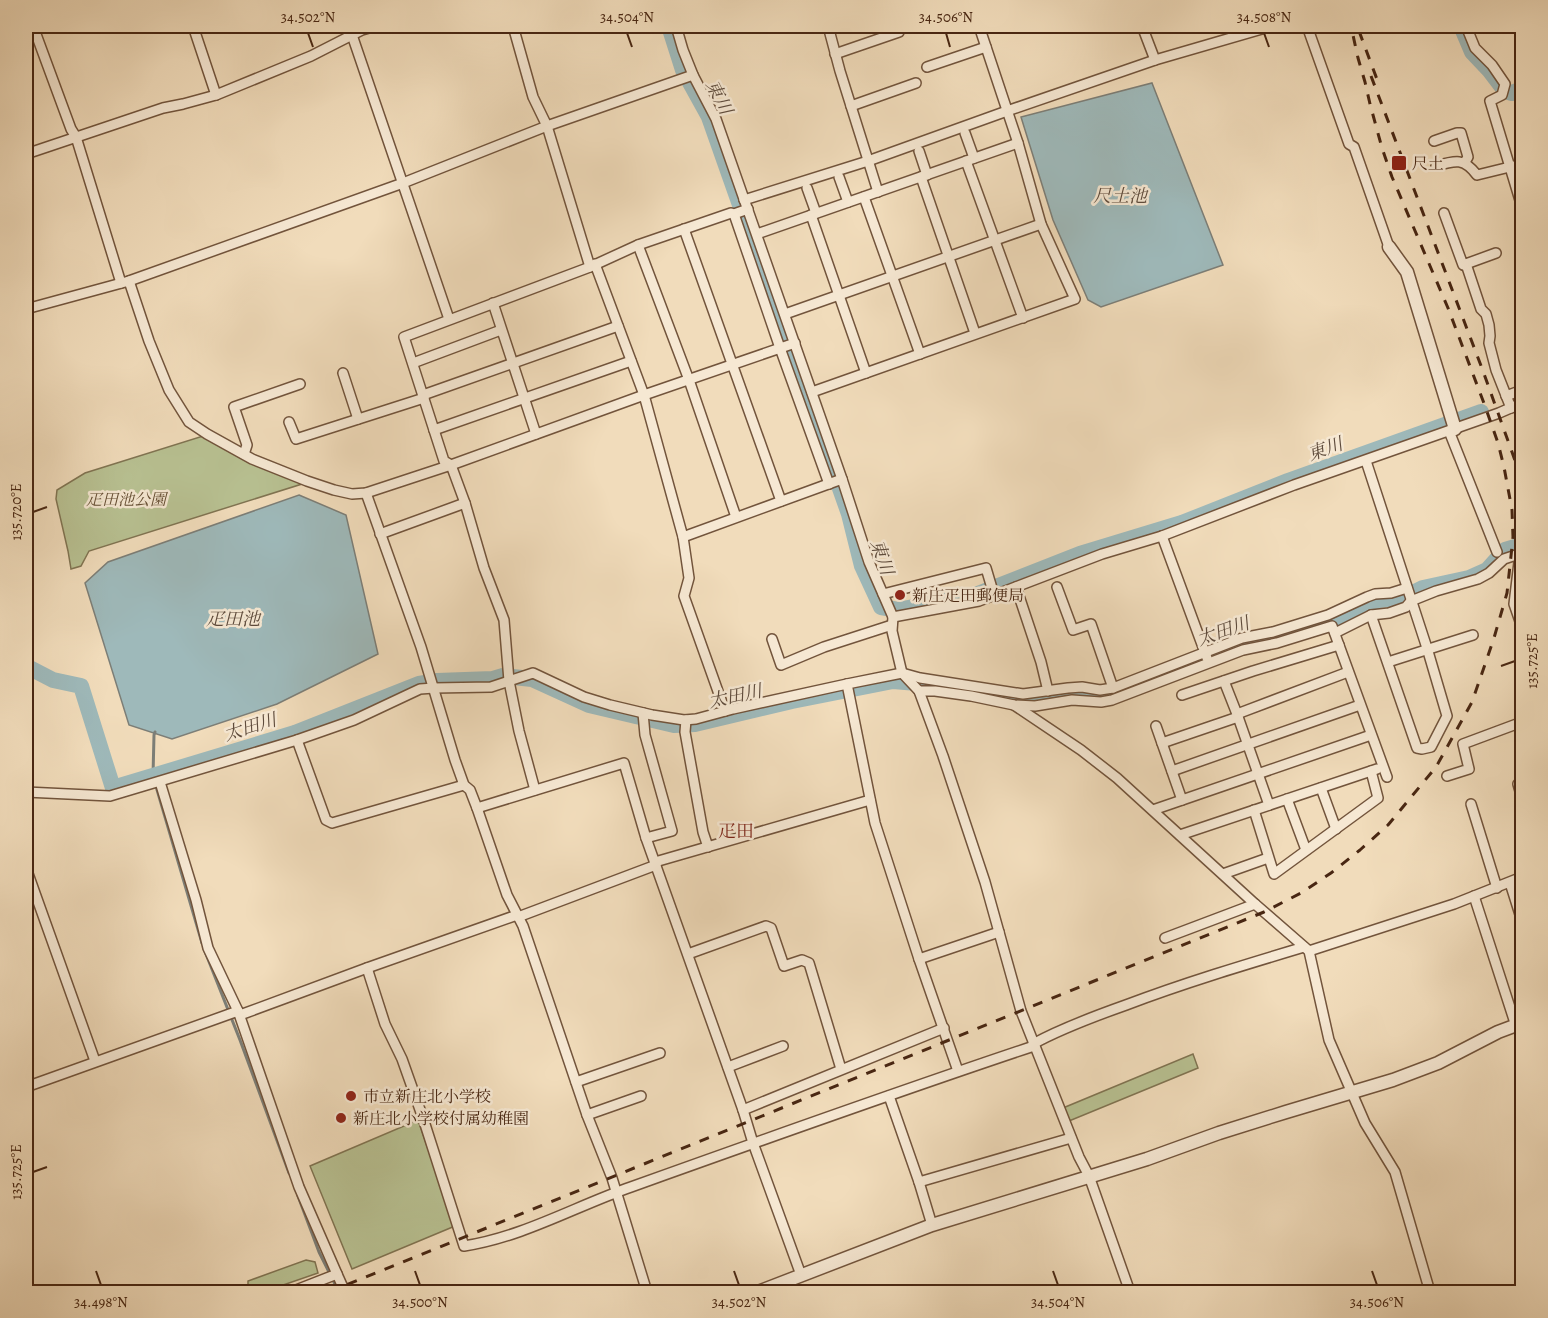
<svg xmlns="http://www.w3.org/2000/svg" width="1548" height="1318" font-family="Alegreya,'Noto Serif JP',serif">
<style>
.green{fill:#b8c192;stroke:#807452;stroke-width:1.5}
.water{fill:#9eb9ba;stroke:#7c7e77;stroke-width:1.5}
.lines{fill:none;stroke-linecap:round;stroke-linejoin:round}
.stream{stroke:#7c7e77;stroke-width:3}
.river{stroke:#9eb9ba;stroke-width:16}
.minor-casing{stroke:#72543c;stroke-width:12}
.tertiary-casing{stroke:#72543c;stroke-width:15}
.minor{stroke:#f6e8d3;stroke-width:9}
.tertiary{stroke:#f6e8d3;stroke-width:12}
.rail{stroke:#482612;stroke-width:3;stroke-dasharray:10 10;stroke-linecap:butt}
.ticks{fill:none;stroke:#482612;stroke-width:2}
.poi-dot{fill:#8f2418;stroke:#f6e8d3;stroke-width:2}
.labels{text-anchor:middle;stroke-width:5;stroke-linejoin:round;paint-order:stroke}
.poi-label{font-size:16px;fill:#482612;stroke:#f6e8d3;text-anchor:start}
.park-label{font-size:16px;font-style:italic;fill:#644d32;stroke:#f6e8d3}
.water-label{font-size:18px;font-style:italic;fill:#5e4b3c;stroke:#f6e8d3}
.neighbourhood-label{font-size:18px;fill:#7a1f14;stroke:#f6e8d3}
.neatline{fill:none;stroke:#482612;stroke-width:2}
.ticks-label{font-size:15px;text-anchor:middle;fill:#482612}
</style>
<rect width="100%" height="100%" fill="#f1dcbb"/>
<filter id="stains"><feTurbulence type="fractalNoise" baseFrequency=".00333" numOctaves="4"/><feColorMatrix values="0 0 0 0 .2 0 0 0 0 .09 0 0 0 0 .02 0 0 0 .5 -.17"/></filter>
<radialGradient id="worn" r=".72"><stop offset=".6" stop-color="#630" stop-opacity="0"/><stop offset="1" stop-color="#630" stop-opacity=".3"/></radialGradient>
<g class="green">
<path d="M203,436l99,48 -213,67 -8,15 -10,3 -3,-18 -12,-52 1,-9 28,-17z"/>
<path d="M1522,492v47l-4,1 -2,-46z"/>
<path d="M1193,1054l5,14 -129,53 -6,-13z"/>
<path d="M418,1120l37,106 -103,43 -42,-103z"/>
<path d="M306,1260l9,2 3,11 -55,19h-15v-11z"/>
</g>
<g class="water">
<path d="M1152,83l71,182 -122,42 -13,-7 -35,-80 -32,-103z"/>
<path d="M299,495l47,20 32,139 -101,50 -105,35 -43,-14 -44,-142 23,-21z"/>
</g>
<g class="lines">
<g class="stream">
<path d="M155,732l-1,3 -1,41 49,167"/>
<path d="M204,949l36,91 49,133"/>
<path d="M298,1196l21,56 20,40"/>
</g>
<g class="river">
<path d="M669,26l14,44 26,47 140,397 13,52 19,41 17,3 80,-16 102,-40 102,-31 106,-42 193,-69"/>
<path d="M1461,26l11,26 17,18 16,21 7,2 10,-4"/>
<path d="M1512,400l10,-4"/>
<path d="M26,666l27,14 28,6 32,102 182,-55 124,-49 18,-3 56,-2 10,-3 29,3 57,26 85,20 21,-1 97,-23 101,-20 36,3 78,14 27,1 25,-4 23,-1 27,1 100,-40 34,-11 31,-7 55,-16 50,-21 24,-2 20,-10 46,-10 18,-8 18,-20 17,-5"/>
</g>
<defs>
<g id="minor">
<path d="M33,26l38,103 5,8 45,146"/>
<path d="M193,26l23,69"/>
<path d="M513,26l20,71 14,29 43,141"/>
<path d="M676,26l7,24 10,25 23,44 126,360 27,83 24,55 -1,14 10,42 17,18 24,65 42,126 36,129 58,146 10,19 41,116"/>
<path d="M828,26l12,45 38,121"/>
<path d="M1142,26l13,34"/>
<path d="M1307,26l42,118 5,3 35,100"/>
<path d="M1466,26l9,22 17,17 13,19 -3,11 -12,6 32,106"/>
<path d="M352,35l97,284"/>
<path d="M835,54l64,-22"/>
<path d="M927,67l59,-20"/>
<path d="M851,106l65,-23"/>
<path d="M965,133l9,25"/>
<path d="M1434,141l23,-8h4l7,24 -3,5"/>
<path d="M919,151l8,24"/>
<path d="M26,154l137,-46 20,-4 33,-9 95,-39 51,-26 14,-4"/>
<path d="M966,161l57,157"/>
<path d="M1436,166c20,-6 28,-8 41,9l45,-11"/>
<path d="M839,177l9,25"/>
<path d="M921,177l54,156"/>
<path d="M807,188l9,25"/>
<path d="M864,197l56,157"/>
<path d="M744,200l124,-39 139,-50 148,-51 117,-34"/>
<path d="M748,209l-14,5 -3,-1 -93,32 -48,22 -186,70 40,124 7,4 193,-70 151,-52"/>
<path d="M1444,213l19,52 33,-12"/>
<path d="M734,214l46,134 49,136"/>
<path d="M811,215l55,158"/>
<path d="M684,229l97,272"/>
<path d="M757,234l261,-91"/>
<path d="M638,245l51,135 47,137"/>
<path d="M595,264l49,131 39,142 6,41 -5,18 41,115"/>
<path d="M1466,264l15,45 5,5 3,11 1,11 -1,7 7,27 15,38"/>
<path d="M129,281l20,60 20,49 20,32 18,12 45,25 55,22 27,9 18,4 14,-1 85,-28 14,38 19,65 20,52 5,61 10,50 16,59"/>
<path d="M493,303l43,131"/>
<path d="M26,309l103,-28 274,-98 144,-57 146,-51"/>
<path d="M785,314l256,-90"/>
<path d="M413,363l88,-33"/>
<path d="M343,373l15,46"/>
<path d="M812,392l263,-93 -34,-75 -23,-81 -39,-117"/>
<path d="M423,395l195,-69"/>
<path d="M1506,396l16,-6"/>
<path d="M289,422l7,17 128,-41"/>
<path d="M434,430l197,-69"/>
<path d="M1449,431l48,121"/>
<path d="M244,454l3,-9 -13,-38 66,-23"/>
<path d="M1366,461l61,187 20,68 -16,31 -9,2 -5,-1 -46,-133"/>
<path d="M366,493l55,154 34,113 9,25 6,5 7,18 30,87 16,31 64,189 25,63 35,114"/>
<path d="M380,534l85,-31"/>
<path d="M1162,536l45,122"/>
<path d="M683,537l159,-58"/>
<path d="M1520,554l-6,50 8,23"/>
<path d="M1016,587l25,75 7,29"/>
<path d="M1057,587l16,43 18,-6 22,64"/>
<path d="M883,594l103,-26 8,27"/>
<path d="M893,617l86,-16 123,-47 60,-18 132,-51 205,-72 23,-10"/>
<path d="M1335,633l36,-18 18,-2 17,-6 5,-6 25,-10 42,-12 11,-6 15,-14 18,-6"/>
<path d="M772,639l9,26 43,-18 68,-22"/>
<path d="M1388,662l85,-27"/>
<path d="M1224,681l13,33"/>
<path d="M847,684l28,139 44,136 39,112"/>
<path d="M919,691h16l36,5 43,9 21,1 37,-6 29,2 11,-2 131,-50 34,-7 55,-17 55,151"/>
<path d="M1182,695l71,-24 86,-26"/>
<path d="M1014,705l67,45 36,28 138,126 54,47 20,89 36,83 30,49 35,120"/>
<path d="M643,713l2,22 27,96 -26,7"/>
<path d="M686,720l-1,12 18,100 5,15"/>
<path d="M1156,726l26,74"/>
<path d="M297,740l29,80 6,3 132,-38"/>
<path d="M1162,743l76,-26"/>
<path d="M1172,771l188,-66"/>
<path d="M1447,776l22,-7 -6,-25 59,-22"/>
<path d="M160,782l36,118 12,48 30,63 61,176 38,87 -46,18"/>
<path d="M1518,784l4,14"/>
<path d="M1321,788l15,41"/>
<path d="M26,792l84,4 187,-56 57,-20 66,-31 14,-1 57,-1 42,-14 51,24 26,8 42,10 32,5 12,-1 37,-10 114,-25 55,-11 18,5 103,16 45,-6 14,-1 18,3 13,-2 129,-50 31,-6 55,-17 39,-18 8,-3 16,-1 16,-5"/>
<path d="M1287,799l19,51"/>
<path d="M1471,804l26,84"/>
<path d="M1269,805l-32,-91 111,-42"/>
<path d="M477,808l147,-45 22,75 97,272 10,33 48,132"/>
<path d="M1153,810l218,-75"/>
<path d="M1254,810l20,64 104,-76 -7,-27"/>
<path d="M1180,835l197,-66"/>
<path d="M655,862l215,-62"/>
<path d="M26,868l69,193"/>
<path d="M1223,874l45,-16"/>
<path d="M1510,883l12,38"/>
<path d="M1474,896l42,130"/>
<path d="M518,917l138,-52"/>
<path d="M1165,938l90,-34"/>
<path d="M1309,951l145,-47 68,-27"/>
<path d="M688,954l78,-28 5,2 13,38 18,-6 7,3 32,106"/>
<path d="M919,959l80,-27"/>
<path d="M367,968l18,56 17,35 22,62 40,125c59,-9 112,-40 167,-59 134,-48 268,-96 403,-141"/>
<path d="M240,1015l127,-47 150,-53"/>
<path d="M1033,1044c29,-16 62,-28 93,-39 58,-22 118,-40 178,-58"/>
<path d="M728,1067l55,-21"/>
<path d="M576,1082l84,-29"/>
<path d="M26,1087l212,-76"/>
<path d="M889,1096l30,86 13,43"/>
<path d="M743,1110l201,-82"/>
<path d="M587,1115l54,-19"/>
<path d="M919,1182l152,-44"/>
<path d="M337,1274l8,18"/>
</g>
<g id="tertiary">
<path d="M1389,247l18,25 48,157"/>
<path d="M758,1292l174,-67 215,-66 72,-26 67,-21 107,-32 45,-17 60,-31 24,-9"/>
</g>
</defs>
<use href="#minor" class="minor-casing"/>
<use href="#tertiary" class="tertiary-casing"/>
<use href="#minor" class="minor"/>
<use href="#tertiary" class="tertiary"/>
<g class="rail">
<path d="M1359,31l19,51"/>
<path d="M1371,76l112,295 39,109"/>
<path d="M329,1292l935,-380 37,-19 30,-20 29,-23 28,-25 48,-58 36,-65 9,-26 13,-38 13,-45 4,-37 2,-19 -1,-27 -8,-43 -6,-24 -13,-37 -37,-98 -56,-131 -10,-29 -12,-44 -5,-22 -7,-24 -7,-32"/>
</g>
</g>
<path class="ticks" d="M308,33l5,14M627,33l5,14M946,33l4,14M1264,33l5,14M33,512l14,-5M1501,666l14,-5M33,1172l14,-5M96,1271l5,14M415,1271l5,14M734,1271l5,14M1053,1271l5,14M1372,1271l5,14"/>
<g class="poi-dot">
<rect x="1391" y="155" width="16" height="16" rx="3"/>
<circle cx="900" cy="595" r="6"/>
<circle cx="351" cy="1096" r="6"/>
<circle cx="341" cy="1118" r="6"/>
</g>
<g class="labels">
<g class="poi-label">
<text x="1412" y="169">尺土</text>
<text x="912" y="601">新庄疋田郵便局</text>
<text x="363" y="1102">市立新庄北小学校</text>
<text x="353" y="1124">新庄北小学校付属幼稚園</text>
</g>
<g class="park-label">
<text x="126" y="505">疋田池公園</text>
</g>
<g class="water-label">
<text transform="translate(719 97) rotate(63)" y="6">東川</text>
<text x="1120" y="202">尺土池</text>
<text transform="translate(1325 449) rotate(-20)" y="6">東川</text>
<text transform="translate(882 557) rotate(71)" y="6">東川</text>
<text x="233" y="625">疋田池</text>
<text transform="translate(1223 631) rotate(-19)" y="6">太田川</text>
<text transform="translate(735 696) rotate(-12)" y="6">太田川</text>
<text transform="translate(250 727) rotate(-17)" y="6">太田川</text>
</g>
<g class="neighbourhood-label">
<text x="736" y="837">疋田</text>
</g>
</g>
<rect width="1548" height="1318" fill="none" stroke="#f1dcbb" stroke-width="66"/>
<rect x="33" y="33" width="1482" height="1252" class="neatline"/>
<g class="ticks-label">
<text x="308" y="22">34.502°N</text>
<text x="627" y="22">34.504°N</text>
<text x="946" y="22">34.506°N</text>
<text x="1264" y="22">34.508°N</text>
<text transform="translate(16 512) rotate(-90)" y="5">135.720°E</text>
<text transform="translate(1532 661) rotate(-90)" y="5">135.725°E</text>
<text transform="translate(16 1172) rotate(-90)" y="5">135.725°E</text>
<text x="101" y="1307">34.498°N</text>
<text x="420" y="1307">34.500°N</text>
<text x="739" y="1307">34.502°N</text>
<text x="1058" y="1307">34.504°N</text>
<text x="1377" y="1307">34.506°N</text>
</g>
<rect width="100%" height="100%" filter="url(#stains)"/>
<rect width="100%" height="100%" fill="url(#worn)"/>
</svg>
